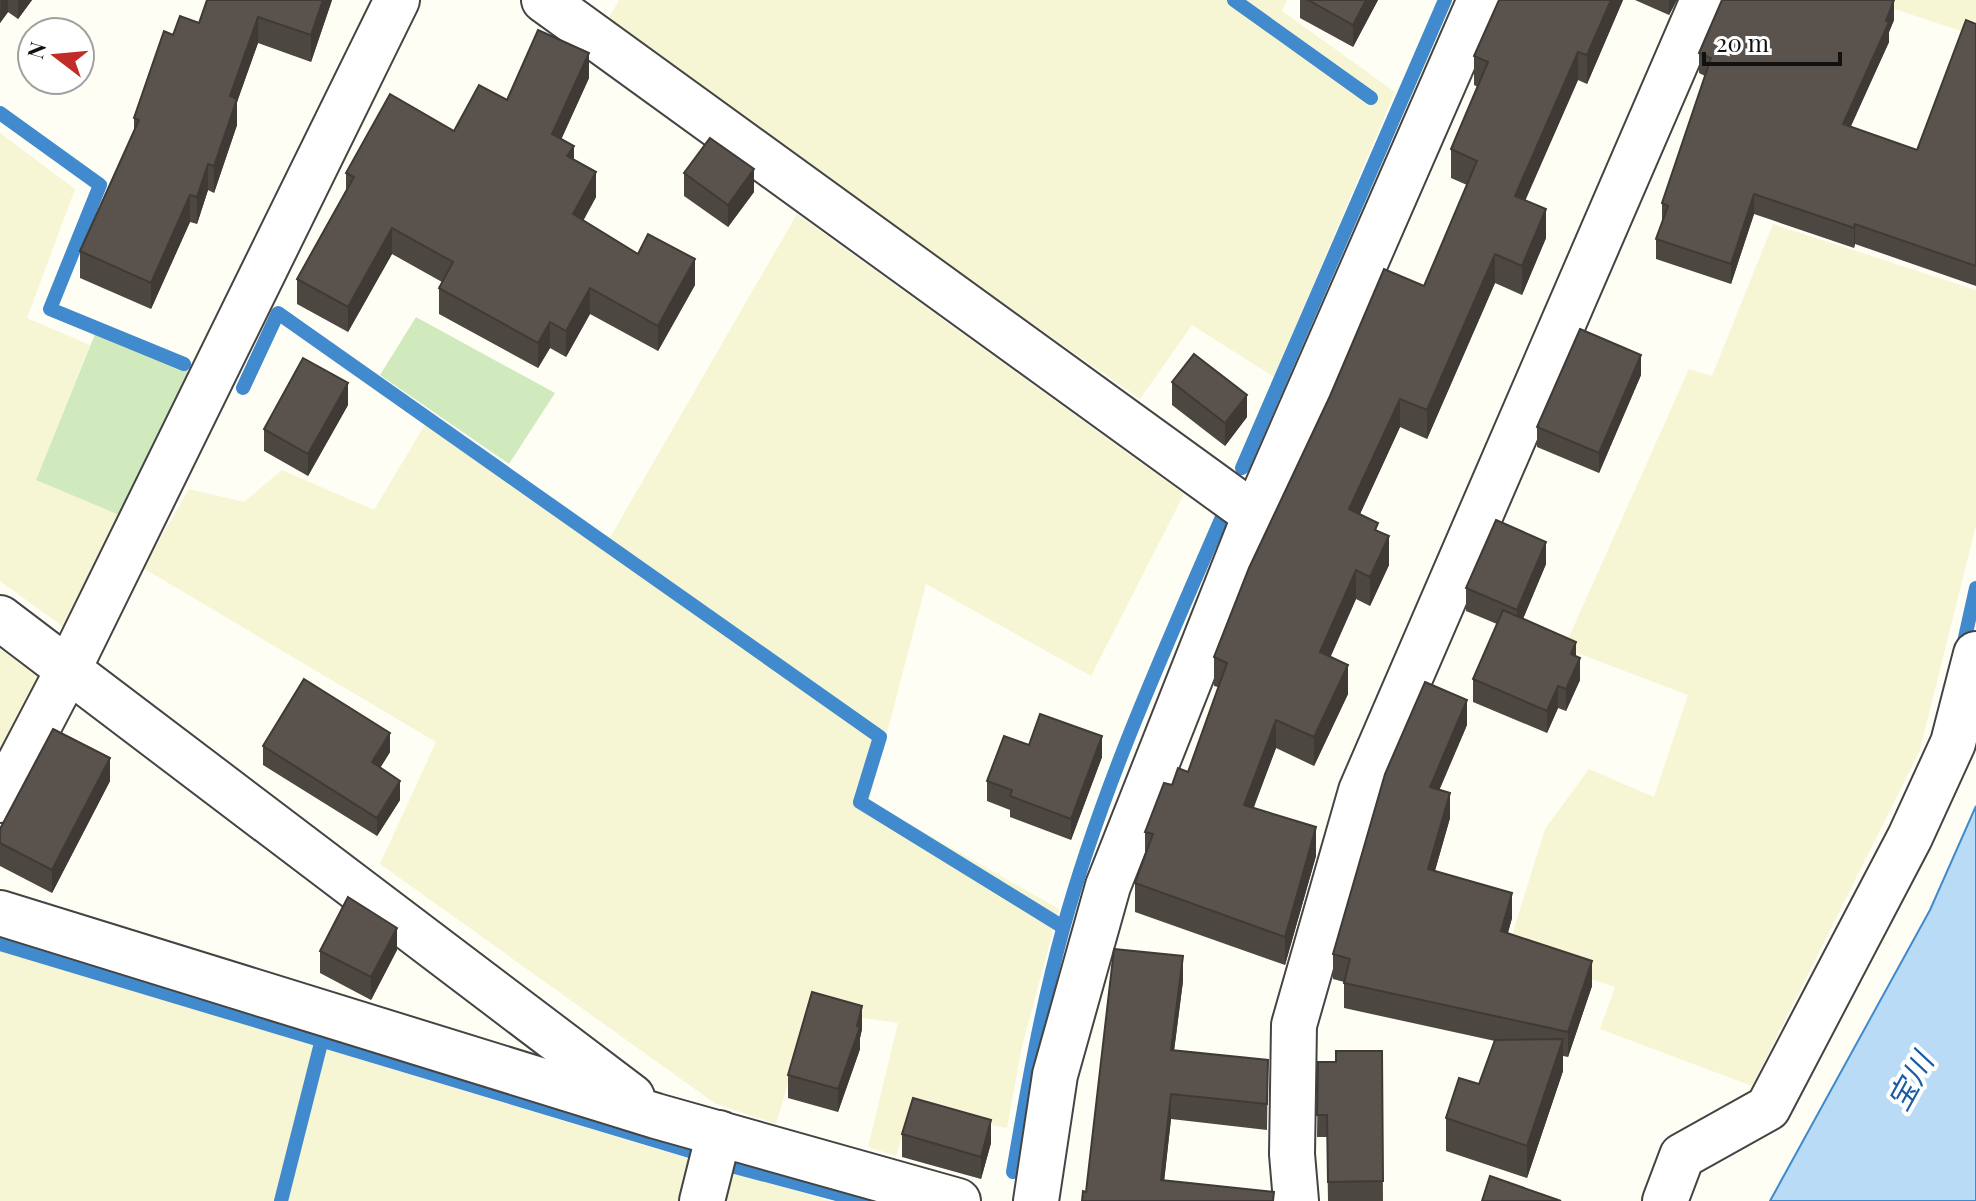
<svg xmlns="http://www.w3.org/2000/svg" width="1976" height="1201" font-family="'Playfair Display','Noto Sans JP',serif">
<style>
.farmland{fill:#f6f5d4}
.green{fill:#d1eabd}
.water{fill:#b9dbf6;stroke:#408acd;stroke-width:2}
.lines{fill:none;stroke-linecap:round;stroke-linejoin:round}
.stream{stroke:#408acd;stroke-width:14}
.minor-casing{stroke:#444;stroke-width:48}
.minor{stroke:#fff;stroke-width:44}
.wall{fill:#4d4742}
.shaded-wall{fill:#3f3a36}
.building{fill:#5a534d;stroke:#3f3a36;stroke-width:2}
.labels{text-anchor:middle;stroke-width:8;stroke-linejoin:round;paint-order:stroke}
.water-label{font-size:30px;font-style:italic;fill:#185da4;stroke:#fff}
</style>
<rect width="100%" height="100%" fill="#fffef5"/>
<g class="farmland">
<path d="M619,0h668l-5,11 113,81 -121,285 -82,-52 -52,74 -535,-374z"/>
<path d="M1867,0h109v36z"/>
<path d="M0,133l75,56 -48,129 63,27 -54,135 83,35 -54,113 -65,-47z"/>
<path d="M797,214l387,280 -93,182 -165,-92 -57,217 190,108 -37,137 -15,82 -96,-18 -15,46 -28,-9 30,-124 -88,-13 -34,114 -60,-20 -336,-240 56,-122 -293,-174 46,-79 55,13 38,-32 92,40 52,-87 178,125z"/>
<path d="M1773,224l203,66v236l-56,224 -168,336 -152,-57 15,-42 -108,-36 38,-122 44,-60 65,28 34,-102 -124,-47 125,-279 23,7z"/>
<path d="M0,649l43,31 -43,84z"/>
<path d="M0,951l700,211 -10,39h-690z"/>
<path d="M722,1169l108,32h-116z"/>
</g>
<g class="green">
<path d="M416,317l139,76 -46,71 -129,-89z"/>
<path d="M95,334l95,37 -71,144 -83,-35z"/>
</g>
<path class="water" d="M1976,806v395h-206l160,-291z"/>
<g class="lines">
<g class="stream">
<path d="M1234,0l137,98"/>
<path d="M0,113l100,72 -50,124 134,55"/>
<path d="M243,388l35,-75 602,424 -20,65 203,125"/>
<path d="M1242,468l203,-468"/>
<path d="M1962,651l14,-63"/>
<path d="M0,944l690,207"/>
<path d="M724,1164l139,37"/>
<path d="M1013,1172c14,-82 28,-163 50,-243 39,-142 101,-278 159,-412"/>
<path d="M281,1201l40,-158"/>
</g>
<defs>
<g id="minor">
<path d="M544,0l711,515"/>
<path d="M0,618l632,479"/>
<path d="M0,800l69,-132 328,-668"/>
<path d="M0,913l656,203 302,85"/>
<path d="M702,1201l17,-68"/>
<path d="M1036,1201l19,-126 53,-189 147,-371 225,-515"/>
<path d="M1296,1201l-4,-47 2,-129 67,-234 342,-791"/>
<path d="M1665,1201l17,-45 86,-48 142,-271 43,-94 23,-89"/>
</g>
</defs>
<use href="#minor" class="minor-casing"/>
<use href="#minor" class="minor"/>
</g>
<g class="wall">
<path d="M0,0h32l-14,19 -10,-7 -8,11z"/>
<path d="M332,0l-21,62 -53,-19 -21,59v23l-23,68 -6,-3 -11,34 -7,-2 -39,87 -71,-31v-27l54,-118v-15l39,-83 26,-12z"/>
<path d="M1300,0h78l-25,47 -53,-29z"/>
<path d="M1623,0l-36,84 -9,-4 -53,120 21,38 -24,57 -27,-12 -68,156 -27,-12 -40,87 18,18 11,33 -19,41 -14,-7 -26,58 18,37 -34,72 -38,-18 -23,60 63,48 -31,109 -150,-53v-29l10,-27v-24l27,-47 16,-13 30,-85 -4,-1v-29l210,-371 43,-101 -16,-7v-29l27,-62 -4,-2v-29z"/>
<path d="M1635,0h42l-8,15z"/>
<path d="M1894,20l-5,12v10l-39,85 67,23 59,-126v262l-121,-42 -1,4 -100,-34 -23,70 -75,-25v-20l6,-17v-19l43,-127 -6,-3v-20z"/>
<path d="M589,78l-28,61 35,58 -13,23 55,34 57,31 -37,66 -68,-37 -24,43 -16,-9 -12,20 -99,-54v-26l3,-6 -50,-28 -44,78 -51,-28v-25l49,-89v-17l108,-42 53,-31z"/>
<path d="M684,173l70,19 -26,35 -44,-31z"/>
<path d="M1641,375l-42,98 -62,-26v-20z"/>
<path d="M1172,382l75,35 -22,29 -53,-41z"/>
<path d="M348,405l-40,71 -44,-25v-22z"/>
<path d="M1546,564l-23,55 53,37 4,24 -14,31 -8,-3 -11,25 -74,-31v-23l24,-55 -31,-13v-23z"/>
<path d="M1467,725l-28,65 11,28 -15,53 77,47 -4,15 84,53 -24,71 -5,-1v15l-36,107 -81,-27v-33l33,-34 16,-43 -151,-33v-26l-11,-3v-25z"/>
<path d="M1029,745l73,12 -31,83 -61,-23v-7l-23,-9v-20z"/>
<path d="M263,746l127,6 -10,16 20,32 -23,36 -114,-71z"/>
<path d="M110,781l-58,112 -52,-27v-37z"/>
<path d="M397,950l-26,50 -51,-27v-22z"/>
<path d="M1183,981l-9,69 94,10 -1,70 -96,-11 -7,61 110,21 -188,-9z"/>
<path d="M862,1029l-2,9v11l-22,63 -50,-14v-23z"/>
<path d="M1382,1051l1,150h-55l-1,-64h-10l1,-75h18z"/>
<path d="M902,1134l89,9 -10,36 -79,-22z"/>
</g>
<g class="shaded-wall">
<path d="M1,0h7v12l-8,11z"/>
<path d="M18,0h14l-14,19z"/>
<path d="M323,0h9l-21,62v-27z"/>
<path d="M1366,0h12l-25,47v-22z"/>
<path d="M1611,0h12l-36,84v-29z"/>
<path d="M1669,0h8l-8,15z"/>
<path d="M1894,0v20l-5,12v10l-46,102v-20z"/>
<path d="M258,17v26l-21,59v23l-23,68v-27l16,-70z"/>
<path d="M1578,52v28l-63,144v-28z"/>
<path d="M589,53v25l-37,82v-26z"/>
<path d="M574,146v26l-7,-16z"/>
<path d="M208,164v26l-11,34v-27z"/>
<path d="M754,169v23l-26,35v-22z"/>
<path d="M596,172v25l-23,43v-26z"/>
<path d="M1754,194v20l-23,70v-20z"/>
<path d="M190,195v27l-39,87v-26z"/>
<path d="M1546,209v29l-24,57v-29z"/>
<path d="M1855,224v20l-1,4v-20z"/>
<path d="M392,228v26l-44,78v-25z"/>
<path d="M1495,254v29l-68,156v-29z"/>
<path d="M695,259v26l-37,66v-25z"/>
<path d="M590,288v26l-24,43v-26z"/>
<path d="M550,322v26l-12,20v-25z"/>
<path d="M1641,355v20l-42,98v-20z"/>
<path d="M348,383v22l-40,71v-22z"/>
<path d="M1247,395v22l-22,29v-23z"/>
<path d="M1400,399v28l-51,111v-29z"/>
<path d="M1389,536v29l-19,41v-29z"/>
<path d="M1546,542v22l-29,69v-23z"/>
<path d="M1356,570v29l-36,82v-29z"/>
<path d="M1576,642v23l-5,-11z"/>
<path d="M1580,658v22l-14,31v-22z"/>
<path d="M1348,665v29l-34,72v-29z"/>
<path d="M1558,686v22l-11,25v-22z"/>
<path d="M1467,700v25l-37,87v-25z"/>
<path d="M1276,720v28l-32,86v-29z"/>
<path d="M390,733v19l-18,29v-19z"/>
<path d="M1102,736v21l-31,83v-21z"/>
<path d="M110,758v23l-58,112v-23z"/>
<path d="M400,781v19l-23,36v-18z"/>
<path d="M1450,793v25l-22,76v-25z"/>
<path d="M1316,827v29l-31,109v-28z"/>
<path d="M1512,893v25l-11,38v-25z"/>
<path d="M397,928v22l-26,50v-23z"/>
<path d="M1183,956v25l-12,94v-25z"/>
<path d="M1592,961v25l-24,71v-25z"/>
<path d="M862,1006v23l-2,9v11l-22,63v-23z"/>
<path d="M1563,1039v32l-36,107v-32z"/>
<path d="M1171,1094v25l-9,82 -1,-21z"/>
<path d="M991,1120v23l-10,36v-22z"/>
</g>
<g class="building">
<path d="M207,0h116l-12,35 -53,-18 -28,79 7,3 -23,67 -6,-2 -11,33 -7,-2 -39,88 -71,-32 59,-131 -5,-2 30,-87 9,4 7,-19 19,7z"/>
<path d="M1308,0h58l-13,25z"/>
<path d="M1499,0h112l-24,55 -9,-3 -63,144 31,13 -24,57 -27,-12 -68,156 -27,-11 -51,110 29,14 -3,7 14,6 -19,41 -14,-7 -36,82 28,13 -34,72 -38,-17 -32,85 72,22 -31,110 -150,-54 18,-49 -8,-2 19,-49 8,2 6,-17 10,4 39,-109 -13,-6 35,-89 81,-172 54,-127 40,17 53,-125 -26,-12 37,-87 -14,-6z"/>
<path d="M1722,0h172l-8,21 3,1 -46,102 74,26 49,-130 10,4v242l-121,-42 -1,4 -100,-34 -23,70 -75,-25 12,-33 -6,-3 49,-145 -12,-5z"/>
<path d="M538,30l51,23 -37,81 22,12 -7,10 29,16 -23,42 65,40 10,-20 47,25 -37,67 -68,-38 -24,43 -16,-9 -12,21 -99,-55 14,-26 -61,-34 -44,79 -51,-28 57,-102 -8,-4 44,-79 64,37 25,-46 28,15z"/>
<path d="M710,138l44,31 -26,36 -44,-32z"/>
<path d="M1580,329l61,26 -42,98 -62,-26z"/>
<path d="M1194,354l53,41 -22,28 -53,-41z"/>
<path d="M303,358l45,25 -40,71 -44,-25z"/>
<path d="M1496,520l50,22 -29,68 -51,-22z"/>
<path d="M1503,610l73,32 -5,12 9,4 -14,31 -8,-3 -11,25 -74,-32z"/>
<path d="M304,679l86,54 -18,29 28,19 -23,37 -114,-72z"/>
<path d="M1425,682l42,18 -37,87 20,6 -22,76 84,24 -11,38 91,30 -24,71 -224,-49 6,-24 -17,-5 52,-180z"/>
<path d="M1040,714l62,22 -31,83 -61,-23 2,-6 -25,-9 17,-45 25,9z"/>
<path d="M53,729l57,29 -58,112 -52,-27v-14z"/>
<path d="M348,897l49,31 -26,49 -51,-26z"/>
<path d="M1114,949l69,7 -12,94 97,10 -1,44 -96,-10 -10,86 113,12 -1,9h-191l1,-10 3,1z"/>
<path d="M812,992l50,14 -5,20 3,1 -22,62 -50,-14z"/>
<path d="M1563,1039l-36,107 -81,-28 13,-40 20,6 16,-44z"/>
<path d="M1336,1051h46l1,130 -55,1 -1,-67h-10l1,-53h18z"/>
<path d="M913,1098l78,22 -10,37 -79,-23z"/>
<path d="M1490,1176l71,25h-79z"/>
</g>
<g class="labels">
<g class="water-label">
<text transform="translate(1911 1082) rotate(-61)" y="10">宝川</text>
</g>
</g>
<g transform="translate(56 56) rotate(286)"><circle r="38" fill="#ffffff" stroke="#a0a0a0" stroke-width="2"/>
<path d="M0-6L14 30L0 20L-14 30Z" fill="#c22c27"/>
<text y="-12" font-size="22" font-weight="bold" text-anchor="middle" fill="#111111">N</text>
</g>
<path d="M1704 52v12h136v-12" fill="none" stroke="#111111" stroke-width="4"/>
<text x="1716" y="52" font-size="24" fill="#111111" stroke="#ffffff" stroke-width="6" paint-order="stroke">20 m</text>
</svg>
